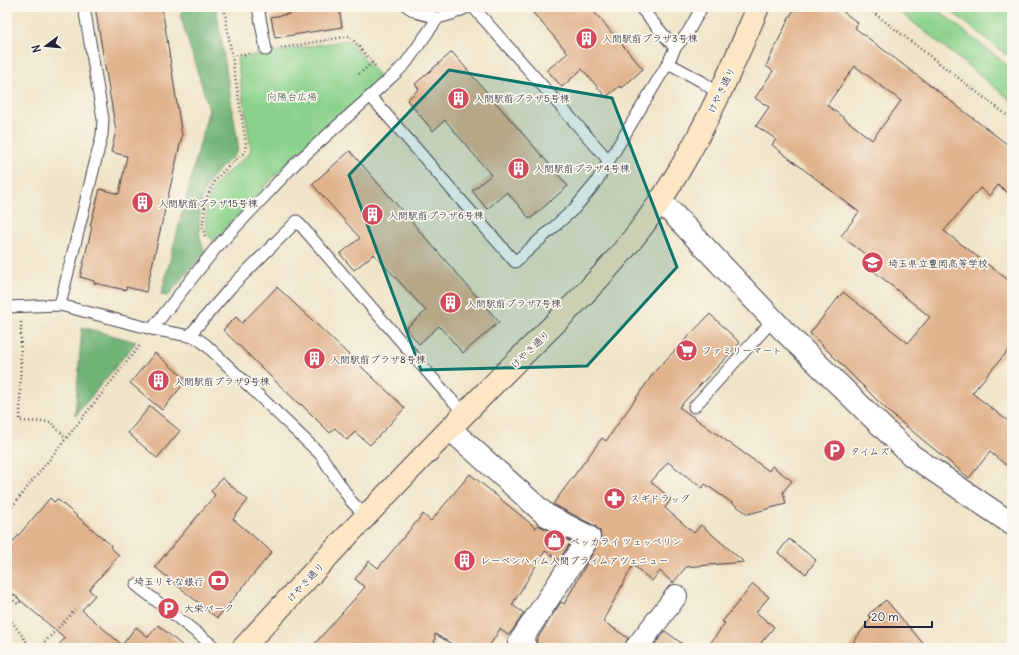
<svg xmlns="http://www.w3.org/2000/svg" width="1019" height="655" font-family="Delius,'Klee One',sans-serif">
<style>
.green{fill:#8ad18b;stroke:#567a63}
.forest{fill:#6fb377;stroke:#486a59}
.building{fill:#e1b38d;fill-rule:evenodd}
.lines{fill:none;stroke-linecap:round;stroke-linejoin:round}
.lane-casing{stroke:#413f50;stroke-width:13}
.street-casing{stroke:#413f50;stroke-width:24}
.secondary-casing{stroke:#413f50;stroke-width:24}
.path{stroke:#413f50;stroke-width:2.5;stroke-dasharray:1 3;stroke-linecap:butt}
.lane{stroke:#fff;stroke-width:11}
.street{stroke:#fff;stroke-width:22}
.secondary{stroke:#fce6c4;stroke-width:22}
.marked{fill:#0f766e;fill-opacity:0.2;stroke:#0f766e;stroke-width:3;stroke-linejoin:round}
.labels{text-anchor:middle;stroke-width:3.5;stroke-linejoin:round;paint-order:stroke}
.poi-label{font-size:10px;fill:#22223b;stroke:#fbf7ec;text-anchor:start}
.street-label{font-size:10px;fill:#22223b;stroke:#fbf7ec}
.park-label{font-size:10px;fill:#415753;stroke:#fbf7ec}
</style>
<rect width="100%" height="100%" fill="#fbf7ec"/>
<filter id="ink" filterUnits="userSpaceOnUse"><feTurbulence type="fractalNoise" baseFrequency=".025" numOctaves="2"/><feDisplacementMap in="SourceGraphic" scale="8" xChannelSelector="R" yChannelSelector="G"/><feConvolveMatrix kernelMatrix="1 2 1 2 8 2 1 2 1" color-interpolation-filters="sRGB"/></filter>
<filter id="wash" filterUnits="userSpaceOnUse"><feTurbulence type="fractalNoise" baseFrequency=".012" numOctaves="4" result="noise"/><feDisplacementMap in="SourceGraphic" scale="16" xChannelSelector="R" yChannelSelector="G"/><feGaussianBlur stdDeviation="0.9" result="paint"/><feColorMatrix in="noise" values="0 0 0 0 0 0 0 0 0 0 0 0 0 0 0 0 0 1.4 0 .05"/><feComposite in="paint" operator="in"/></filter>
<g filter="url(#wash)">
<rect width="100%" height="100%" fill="#efe4c7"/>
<g class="green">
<path d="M894,7h40l78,62v32z"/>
<path d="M946,7h66v52z"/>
<path d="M348,40l33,38 -92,83 -75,80c-15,-8 -7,-46 2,-57 9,-11 22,-20 32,-29l3,-5 -14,-92z"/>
</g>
<g class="forest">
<path d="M184,7h32l22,137 -1,9c-21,19 -35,30 -37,60 -1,20 -2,20 5,39l-37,44 -7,-1 48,-186 -29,-94z"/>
<path d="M82,327l54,15 -61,74z"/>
</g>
<g id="blocks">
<g class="building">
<path d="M95,7h67l20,129 -36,156 -20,-5v3l-32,-7v-2l-14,-4 12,-50 -2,-1 10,-37 19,5 8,-38 -16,-4 5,-21z"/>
<path d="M288,7h51l3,20 -67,11 -4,-21 18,-3z"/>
<path d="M528,7h62l53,62 -21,19 -2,-2 -14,11 -24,-28 -20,18 -15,-17 21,-17z"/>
<path d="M797,7h40l21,16 -3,5 157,120v48l-14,-11 -8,11 -10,-8 -36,43 68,52v63l-40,47 40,31v46l-22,-18 -21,26 -80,-66 -79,-79 33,-41 65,51 22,-26 -65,-53 5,-6 -29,-22 18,-24 -87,-67 4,-6 -20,-13 13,-19 -14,-9 18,-27 -7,-5 25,-52zM855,66l46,35 -29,39 -45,-35z"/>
<path d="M452,52l116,134 -38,33 -23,-27 -20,17 -15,-18 19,-16 -46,-55 -12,11 -26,-31 12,-11 -4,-5z"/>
<path d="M350,151l149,171 -36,31 -24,-27 -20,18 -13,-16 20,-17 -52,-57 -20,16 -14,-16 20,-16 -48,-54z"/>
<path d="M277,287l128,121 -35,37 -15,-13 -8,8 -12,-12 -5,5 -29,-29 -1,1 -77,-75 13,-13 6,6z"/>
<path d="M710,314l30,29 -61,64 90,64 3,-5 20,15 -9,11 3,12 -38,10 -43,-30 -3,4 -34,-26 -17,20 20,17 -6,9 29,25 7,-8 43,37 -58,5 -13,16 -13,-12 -8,10 -19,-16 -30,56 25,17 -4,10h-81l-5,-3 -2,-4 25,-39 3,2 37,-66 -1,-7 -5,-5 -42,-22 49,-66 4,3 49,-70z"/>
<path d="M155,353l32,27 -25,30 -32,-27z"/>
<path d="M150,406l30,25 -23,27 -29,-25z"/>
<path d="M470,474l66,54 2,-3 33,17 -12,18 -14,-9 -33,54 12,8 -12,18 -4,4 -8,-6 -12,19h-29l-24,-14 -1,14h-123l54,-61 -10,-8 14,-18 9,7 45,-54 8,7z"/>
<path d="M222,478l26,22 -15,19 39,33 -55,66 -62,-51 60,-72 -4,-4z"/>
<path d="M50,498l4,4 3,-3 54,46 -1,2 9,8 -30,35 6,5 -13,15 40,35 14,-18 12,10 10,-12 27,23h-129l9,-10 -58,-49v-40z"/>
<path d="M789,539l27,21 -10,14 -28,-21z"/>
<path d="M753,584l16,13 -13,15 18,15 -17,21h-50l18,-25 -3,-1z"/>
<path d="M886,600l41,48h-78l22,-30 -3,-3z"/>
<path d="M665,631l23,17h-36z"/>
</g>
</g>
</g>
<g filter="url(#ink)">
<use href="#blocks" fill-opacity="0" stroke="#413f50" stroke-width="1"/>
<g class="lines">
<defs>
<g id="lane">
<path d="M258,7l8,43"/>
<path d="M408,7l10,6 20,5"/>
<path d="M473,7l136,154"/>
<path d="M640,7l35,41"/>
<path d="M668,63l33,18 18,13"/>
<path d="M371,97l144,165 59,-53 21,-25 73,-121 7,-15 13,-16 14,-25"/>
<path d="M60,305l42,-170 1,-16 -19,-112"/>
<path d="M7,307l53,-2 92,24 43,8 10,7 115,110 31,47 14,15"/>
<path d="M152,329l63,-80 80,-85 100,-90 11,-11 32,-45 14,-4 16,-7"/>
<path d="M189,336l42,-49 66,-66 152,176 16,16"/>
<path d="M694,407l79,-87"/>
<path d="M136,585l80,63"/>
</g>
<g id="street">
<path d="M660,200l123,130 128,125 101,69"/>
<path d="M450,429l96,86 43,22 -70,106 7,5"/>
<path d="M636,648l40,-52"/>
</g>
<path id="secondary" d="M243,648c79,-86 159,-171 241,-254 52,-54 109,-103 155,-163 50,-66 87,-148 119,-224"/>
</defs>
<use href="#lane" class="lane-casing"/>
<use href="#street" class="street-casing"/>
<use href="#secondary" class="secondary-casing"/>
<g class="path">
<path d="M866,7l146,112"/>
<path d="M281,48l69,-12 27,32"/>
<path d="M232,56l19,-3"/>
<path d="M359,74l13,-11"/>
<path d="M205,236c-3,-6 -2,-14 -1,-21 2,-32 18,-43 41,-63l1,-8 -22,-137"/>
<path d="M21,322l-1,99 31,1 15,16"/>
<path d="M7,513l134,-169"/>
<path d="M7,596l11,8 3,-3"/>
<path d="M7,615l24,33"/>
<path d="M39,648l36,-38"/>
</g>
<use href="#lane" class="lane"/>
<use href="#street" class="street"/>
<use href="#secondary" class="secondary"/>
</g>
</g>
<path class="marked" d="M449,70l163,28 65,169 -90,99 -166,4 -72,-195z"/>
<defs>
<symbol id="building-disc" viewBox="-11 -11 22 22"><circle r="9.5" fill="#d1495b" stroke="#fbf7ec"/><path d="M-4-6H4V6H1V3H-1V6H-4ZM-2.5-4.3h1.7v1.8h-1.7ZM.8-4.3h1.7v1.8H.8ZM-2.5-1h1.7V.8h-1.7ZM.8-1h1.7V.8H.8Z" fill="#fff"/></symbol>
<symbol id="school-disc" viewBox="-11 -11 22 22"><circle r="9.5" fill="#d1495b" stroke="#fbf7ec"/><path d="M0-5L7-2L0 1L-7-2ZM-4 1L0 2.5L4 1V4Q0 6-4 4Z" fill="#fff"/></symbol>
<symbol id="supermarket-disc" viewBox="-11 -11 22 22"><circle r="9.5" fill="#d1495b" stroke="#fbf7ec"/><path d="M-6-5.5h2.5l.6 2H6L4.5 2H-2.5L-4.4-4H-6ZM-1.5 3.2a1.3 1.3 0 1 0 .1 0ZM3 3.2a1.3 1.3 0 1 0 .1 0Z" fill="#fff"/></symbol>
<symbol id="parking-disc" viewBox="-11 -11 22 22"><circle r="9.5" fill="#d1495b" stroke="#fbf7ec"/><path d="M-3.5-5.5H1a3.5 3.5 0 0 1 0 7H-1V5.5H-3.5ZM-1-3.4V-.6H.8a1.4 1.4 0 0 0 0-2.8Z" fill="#fff"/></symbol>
<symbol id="pharmacy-disc" viewBox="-11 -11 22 22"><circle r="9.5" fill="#d1495b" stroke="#fbf7ec"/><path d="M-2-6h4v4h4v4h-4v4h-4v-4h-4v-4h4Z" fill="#fff"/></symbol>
<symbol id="shop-disc" viewBox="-11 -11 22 22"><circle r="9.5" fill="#d1495b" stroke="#fbf7ec"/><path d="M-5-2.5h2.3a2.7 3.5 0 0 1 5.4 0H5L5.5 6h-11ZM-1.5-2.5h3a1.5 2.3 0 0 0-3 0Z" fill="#fff"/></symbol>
<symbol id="bank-disc" viewBox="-11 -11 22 22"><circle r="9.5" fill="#d1495b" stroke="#fbf7ec"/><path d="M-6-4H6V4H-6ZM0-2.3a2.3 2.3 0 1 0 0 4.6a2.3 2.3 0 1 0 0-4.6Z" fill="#fff"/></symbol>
</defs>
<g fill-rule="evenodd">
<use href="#building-disc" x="574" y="26" width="25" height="25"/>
<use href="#building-disc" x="446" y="86" width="25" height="25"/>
<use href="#building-disc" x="506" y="156" width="25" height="25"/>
<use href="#building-disc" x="130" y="190" width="25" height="25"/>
<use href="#building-disc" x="360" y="202" width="25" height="25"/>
<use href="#school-disc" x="860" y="250" width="25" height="25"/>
<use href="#building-disc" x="438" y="290" width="25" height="25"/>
<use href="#supermarket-disc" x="674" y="338" width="25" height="25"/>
<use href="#building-disc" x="302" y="346" width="25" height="25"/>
<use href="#building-disc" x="146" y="368" width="25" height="25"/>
<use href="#parking-disc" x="822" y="438" width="25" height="25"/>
<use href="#pharmacy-disc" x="602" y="486" width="25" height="25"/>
<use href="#shop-disc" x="542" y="528" width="25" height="25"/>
<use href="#building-disc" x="452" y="548" width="25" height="25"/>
<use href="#bank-disc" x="206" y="568" width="25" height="25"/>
<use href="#parking-disc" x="156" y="596" width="25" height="25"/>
</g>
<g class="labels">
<g class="poi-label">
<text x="602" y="42">入間駅前プラザ3号棟</text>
<text x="474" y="102">入間駅前プラザ5号棟</text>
<text x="534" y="172">入間駅前プラザ4号棟</text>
<text x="158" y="207">入間駅前プラザ15号棟</text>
<text x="388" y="219">入間駅前プラザ6号棟</text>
<text x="888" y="267">埼玉県立豊岡高等学校</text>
<text x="466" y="307">入間駅前プラザ7号棟</text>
<text x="702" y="354">ファミリーマート</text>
<text x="330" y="363">入間駅前プラザ8号棟</text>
<text x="174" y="385">入間駅前プラザ9号棟</text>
<text x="850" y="455">タイムズ</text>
<text x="630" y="502">スギドラッグ</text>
<text x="570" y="545">ベッカライ ツェッペリン</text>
<text x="480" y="564">レーベンハイム入間プライムアヴェニュー</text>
<text x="204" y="585" text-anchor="end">埼玉りそな銀行</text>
<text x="184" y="612">大栄パーク</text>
</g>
<g class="street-label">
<text transform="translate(721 90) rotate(-64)" y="4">けやき通り</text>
<text transform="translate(530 349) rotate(-44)" y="4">けやき通り</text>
<text transform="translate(305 582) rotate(-47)" y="4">けやき通り</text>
</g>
<g class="park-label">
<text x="292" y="100">向陽台広場</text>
</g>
</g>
<rect width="1019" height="655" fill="none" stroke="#fbf7ec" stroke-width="24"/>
<g transform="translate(46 46) rotate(254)" stroke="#fbf7ec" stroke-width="3" paint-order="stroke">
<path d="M0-3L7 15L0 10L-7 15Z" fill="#22223b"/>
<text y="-6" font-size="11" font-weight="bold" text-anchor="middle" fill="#22223b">N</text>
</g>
<path d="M865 621v6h67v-6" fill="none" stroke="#22223b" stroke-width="2"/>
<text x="871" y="621" font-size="12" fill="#22223b" stroke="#fbf7ec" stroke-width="3" paint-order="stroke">20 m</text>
</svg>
